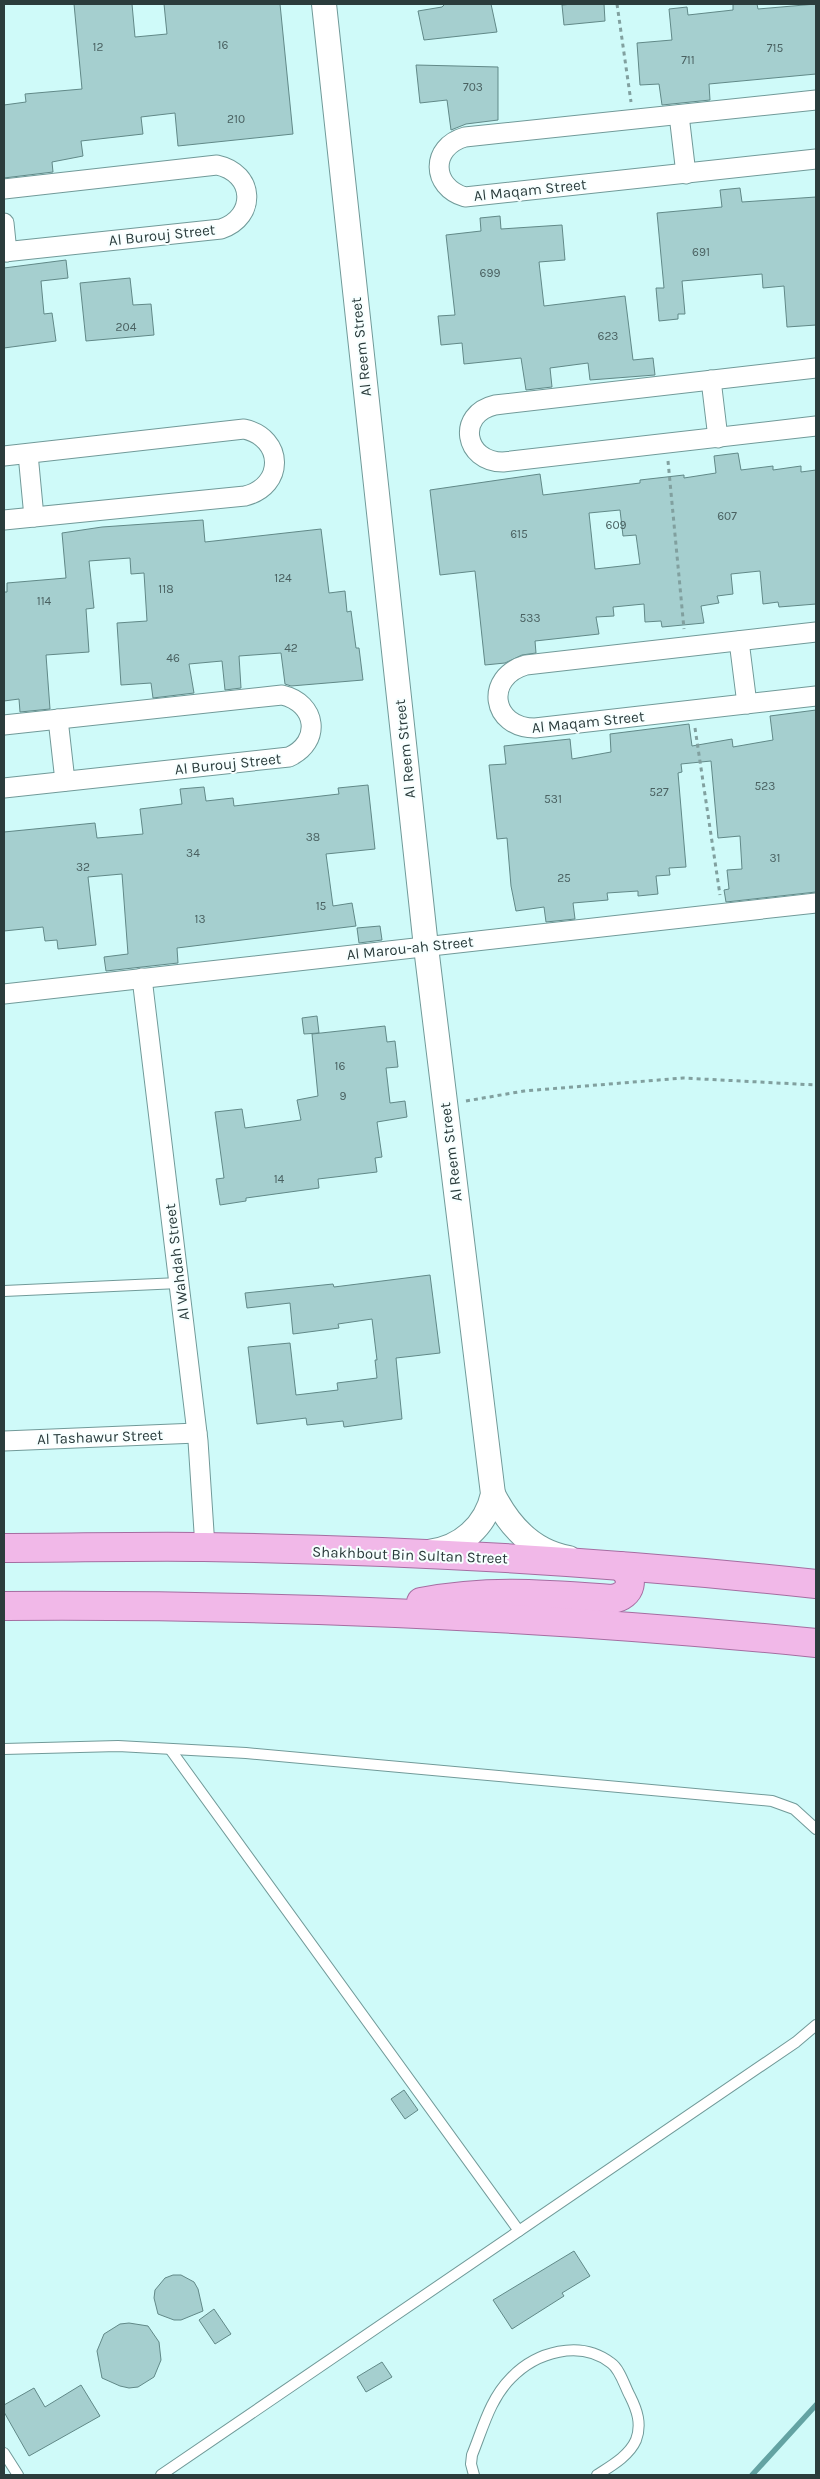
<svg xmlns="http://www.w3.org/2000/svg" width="820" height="2479" font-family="Karla,sans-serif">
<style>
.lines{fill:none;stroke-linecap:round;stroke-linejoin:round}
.stream{stroke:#63a3a3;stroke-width:5.5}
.building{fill:#a5cfcf;stroke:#618988;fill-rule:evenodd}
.service-casing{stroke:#719a99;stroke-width:12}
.minor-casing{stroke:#719a99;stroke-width:21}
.tertiary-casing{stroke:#719a99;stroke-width:26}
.primary-casing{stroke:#a56da1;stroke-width:30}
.path{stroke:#81a09f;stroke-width:3;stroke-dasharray:4 4;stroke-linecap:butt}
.service{stroke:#fff;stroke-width:10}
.minor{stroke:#fff;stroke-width:19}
.tertiary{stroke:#fff;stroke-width:24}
.primary{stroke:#f1b8e8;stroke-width:28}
.labels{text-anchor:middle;stroke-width:4;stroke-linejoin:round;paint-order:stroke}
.number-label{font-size:12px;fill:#4a6161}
.street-label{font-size:15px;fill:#2b3c3c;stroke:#f7ffff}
</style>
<rect width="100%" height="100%" fill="#cffaf9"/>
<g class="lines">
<path class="stream" d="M752,2475l64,-70"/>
</g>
<g class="building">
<path d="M74,4h58l3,33 32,-3 -3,-30h116l13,130 -115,12 -3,-33 -34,4 2,17 -62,7 2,15 -31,6 1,10 -49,6v-73l22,-3 -1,-8 57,-5z"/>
<path d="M445,4h46l6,28 -73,8 -6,-29 24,-4z"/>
<path d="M573,4h31l1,17 -41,4 -2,-20z"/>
<path d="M733,4h24l1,5 58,-5v70l-107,10 1,16 -48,5 -3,-21 -19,1 -3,-42 35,-3 -3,-31 18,-2 1,8 45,-5z"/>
<path d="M416,65l82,2v53l-32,4 -15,6 -4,-30 -27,3z"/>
<path d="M740,188l2,14 74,-5v128l-29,2 -3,-41 -21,2 -1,-14 -80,7 3,33h-7v5l-19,2 -3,-33h8l-7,-75 65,-6 -2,-17z"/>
<path d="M500,216l1,13 61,-4 3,35 -26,2 5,44 81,-10 8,64 20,-2 2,17 -65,5 -2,-17 -38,5 2,19 -26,3 -5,-32 -57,6 -2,-21 -21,2 -3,-29 17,-1 -9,-80 35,-4 -1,-13z"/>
<path d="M66,260l2,18 -27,3 3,33 8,-1 4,28 -52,7v-80z"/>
<path d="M130,278l3,27 18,-1 3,31 -68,6 -6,-58z"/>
<path d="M738,453l3,17 32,-4v4l28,-4v6l15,-2v134l-37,3 -1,-5 -15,2 -3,-33 -29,3 2,20 -16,2 2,7 -18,3 3,17 -42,4 -1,-6 -16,1 -1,-18 -31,3 1,9 -18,1 3,17 -64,7 1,12 -14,2 -17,8 -20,2 -10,-94 -35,4 -10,-85 110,-16 3,21 97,-12v-3l44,-5v3l32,-5 -2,-17zM620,510l3,26 13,-1 4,29 -45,5 -6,-56z"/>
<path d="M203,520l2,22 116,-13 8,64 16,-2 2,21 4,-1 5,37h3l4,32 -72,6 -6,-2 -4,-31 -42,3 2,32 -16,2 -3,-29 -33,3 5,29 -41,5 -2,-15 -30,2 -4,-62 30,-2 -3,-48 -13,1 -1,-16 -41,3 5,47 -8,1 3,43 -43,3 4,54 -30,3 -1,-13 -15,2v-109h3v-9l59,-5 -4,-45 40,-6z"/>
<path d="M816,710v182l-90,10 -2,-12 5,-1 -2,-19 15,-1 -2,-33 -22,2 -7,-77 -30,3 1,8 -4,1 8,94 -17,1 1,7 -14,1 2,18 -20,2v-5l-31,2 1,7 -35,3 2,16 -29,3 -2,-15 -28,4 -5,-25 -4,-48 -10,1 -8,-74 17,-1 -2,-18 66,-7 2,20 39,-7 -1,-18 79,-10 3,22 40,-7 1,8 40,-7 -3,-24z"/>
<path d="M368,785l7,64 -49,5 7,52 19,-3 4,23 -179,22 1,15 -72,8 -2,-14 24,-3 -6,-80 -34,3 8,68 -38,4 -1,-9 -12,1 -2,-14 -39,4v-99l91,-9 2,15 46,-4 -3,-25 42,-5 -2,-15 24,-2 2,14 27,-3 1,8 105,-12 -1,-6z"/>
<path d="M380,926l2,14 -23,3 -2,-15z"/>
<path d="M317,1016l2,17 -15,1 -2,-16z"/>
<path d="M385,1026l2,16 8,-1 3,26 -12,1 4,35 15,-2 2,16 -30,5 5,35 -7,1 2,14 -59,7 1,9 -73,10v3l-26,4 -4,-26 8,-1 -9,-66 27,-3 3,19 56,-8 -4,-20 21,-4 -6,-62z"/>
<path d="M430,1275l10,78 -44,5 6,61 -58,8 -1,-6 -36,4 -1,-7 -49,6 -9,-77 42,-4 6,52 42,-5 -1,-7 40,-5 -2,-18h2l-5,-41 -34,5 1,4 -46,6 -3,-31 -43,5 -2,-15 88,-9 1,3z"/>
<path d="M404,2090l14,20 -13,9 -14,-20z"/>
<path d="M574,2251l16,25 -28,17 2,3 -52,33 -19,-29z"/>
<path d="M173,2275h8l13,7 4,7 5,22 -22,9h-7l-16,-6 -4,-16 1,-8 10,-12z"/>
<path d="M214,2309l17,25 -16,10 -16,-24z"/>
<path d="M129,2323l19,3 11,16 2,18 -7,17 -16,10 -9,1 -9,-2 -18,-8 -5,-27 7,-17 16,-10z"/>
<path d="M382,2362l10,15 -26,15 -9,-15z"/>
<path d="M81,2385l19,31 -71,40 -25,-44v-7l30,-17 11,19z"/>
</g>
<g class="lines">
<defs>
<g id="service">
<path d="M4,1291l175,-8"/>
<path d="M4,1749l114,-3 128,7 526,48 22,8 22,20"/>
<path d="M170,1749l349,482"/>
<path d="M4,2453l14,22"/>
<path d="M161,2475l635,-433 20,-17"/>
<path d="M474,2475l-3,-11 1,-9c11,-27 18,-56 39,-77 25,-26 69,-39 100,-15 9,6 14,24 19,33 7,14 12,28 6,44 -7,16 -25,26 -39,35"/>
</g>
<g id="minor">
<path d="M816,100l-351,37c-35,10 -34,50 0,60l351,-38"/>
<path d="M679,115l7,59"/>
<path d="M4,189l213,-24c38,8 40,52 4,64l-217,23"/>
<path d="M4,223l3,29"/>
<path d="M816,368l-321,37c-39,9 -31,57 8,57l313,-36"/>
<path d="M711,380l7,58"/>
<path d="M28,454l6,63"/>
<path d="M4,456l240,-27c40,9 41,57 1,67l-241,24"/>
<path d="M816,632l-290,33c-42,12 -35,63 9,63l281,-32"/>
<path d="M739,641l8,63"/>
<path d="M58,719l7,62"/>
<path d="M4,725l278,-30c35,8 40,47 7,62l-285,31"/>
<path d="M142,978l56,463 7,106"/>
<path d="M4,994l812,-91"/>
<path d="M4,1441l193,-8"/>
</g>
<g id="tertiary">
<path d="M324,4l102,943 67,547c-7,32 -32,54 -64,58"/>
<path d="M493,1494c16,32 40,58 76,64"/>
</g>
<g id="primary">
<path d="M4,1548c67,0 133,-2 200,-1 204,3 409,15 612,37"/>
<path d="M421,1602c68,-13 123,-8 191,-3 20,-3 24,-22 8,-33"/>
<path d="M4,1606c271,-2 542,10 812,37"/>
</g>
</defs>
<use href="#service" class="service-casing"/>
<use href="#minor" class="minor-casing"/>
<use href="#tertiary" class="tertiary-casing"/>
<use href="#primary" class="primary-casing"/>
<g class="path">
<path d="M617,4l14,98"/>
<path d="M668,461l16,168"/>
<path d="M695,728l25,167"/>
<path d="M466,1101l58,-10 159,-13 133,7"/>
</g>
<use href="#service" class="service"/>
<use href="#minor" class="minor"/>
<use href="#tertiary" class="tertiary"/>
<use href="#primary" class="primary"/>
</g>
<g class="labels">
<g class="number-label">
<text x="223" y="49">16</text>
<text x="98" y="51">12</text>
<text x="775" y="52">715</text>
<text x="688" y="64">711</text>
<text x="473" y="91">703</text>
<text x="236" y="123">210</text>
<text x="701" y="256">691</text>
<text x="490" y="277">699</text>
<text x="126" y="331">204</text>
<text x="608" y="340">623</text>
<text x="727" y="520">607</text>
<text x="616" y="529">609</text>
<text x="519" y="538">615</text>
<text x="283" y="582">124</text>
<text x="166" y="593">118</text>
<text x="44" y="605">114</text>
<text x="530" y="622">533</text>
<text x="291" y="652">42</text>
<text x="173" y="662">46</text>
<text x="765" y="790">523</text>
<text x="659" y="796">527</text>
<text x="553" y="803">531</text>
<text x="313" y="841">38</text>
<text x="193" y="857">34</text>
<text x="775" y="862">31</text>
<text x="83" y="871">32</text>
<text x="564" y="882">25</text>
<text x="321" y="910">15</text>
<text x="200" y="923">13</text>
<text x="340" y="1070">16</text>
<text x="343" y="1100">9</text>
<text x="279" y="1183">14</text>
</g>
<g class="street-label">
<text transform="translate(530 190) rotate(-6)" y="5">Al Maqam Street</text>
<text transform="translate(162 235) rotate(-6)" y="5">Al Burouj Street</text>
<text transform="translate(361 347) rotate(-96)" y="5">Al Reem Street</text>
<text transform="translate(588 722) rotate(-6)" y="5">Al Maqam Street</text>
<text transform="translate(405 749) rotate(-96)" y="5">Al Reem Street</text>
<text transform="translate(228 764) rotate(-6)" y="5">Al Burouj Street</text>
<text transform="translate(410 948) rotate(-6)" y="5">Al Marou-ah Street</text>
<text transform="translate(451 1152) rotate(-97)" y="5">Al Reem Street</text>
<text transform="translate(177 1262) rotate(-97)" y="5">Al Wahdah Street</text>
<text transform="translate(100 1437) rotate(-2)" y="5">Al Tashawur Street</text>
<text transform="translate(410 1555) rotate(2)" y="5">Shakhbout Bin Sultan Street</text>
</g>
</g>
<rect width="820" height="2479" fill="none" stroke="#2b3c3c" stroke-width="10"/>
</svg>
